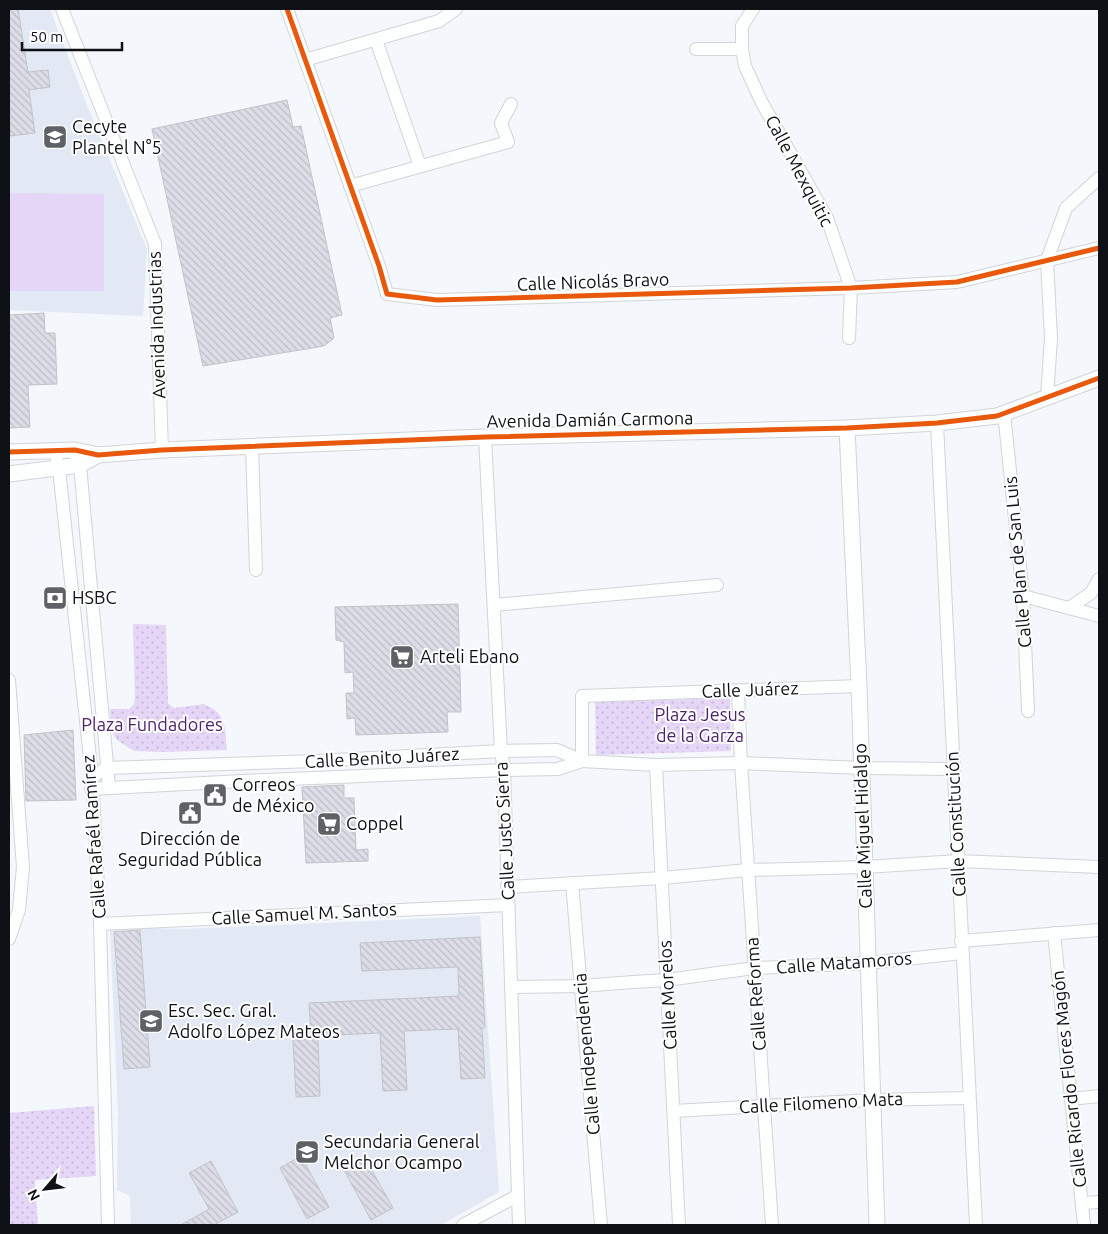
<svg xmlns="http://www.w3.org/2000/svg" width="1108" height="1234" font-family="Ubuntu,sans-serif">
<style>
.built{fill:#e2e9f4}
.park{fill:url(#park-dots)}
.pitch{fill:#e5d6f7}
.building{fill:url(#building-back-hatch);stroke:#c2c3c8}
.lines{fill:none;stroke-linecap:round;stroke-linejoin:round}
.minor-casing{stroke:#d1d4d8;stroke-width:14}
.tertiary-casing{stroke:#d1d4d8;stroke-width:17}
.minor{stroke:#fdfefe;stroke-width:12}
.tertiary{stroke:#fdfefe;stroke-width:15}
.cycleway-casing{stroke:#fff;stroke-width:8}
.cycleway{stroke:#e8590c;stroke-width:5}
.labels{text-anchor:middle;stroke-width:4;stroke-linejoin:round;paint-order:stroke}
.poi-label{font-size:18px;fill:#0e1115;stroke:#fff;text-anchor:start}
.street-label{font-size:18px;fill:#0e1115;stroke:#fff}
.park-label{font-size:18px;fill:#4d236c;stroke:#fff}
</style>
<defs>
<pattern id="park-dots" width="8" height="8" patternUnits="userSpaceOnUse" patternTransform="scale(1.25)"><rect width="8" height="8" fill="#e5d6f7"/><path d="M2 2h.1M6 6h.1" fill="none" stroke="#c3b7d3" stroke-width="1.8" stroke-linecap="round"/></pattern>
<pattern id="building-back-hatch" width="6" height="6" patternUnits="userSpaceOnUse" patternTransform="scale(1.25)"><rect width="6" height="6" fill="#dcdde7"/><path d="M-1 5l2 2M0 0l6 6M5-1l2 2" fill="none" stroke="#bcbdc5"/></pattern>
</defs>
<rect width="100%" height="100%" fill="#f4f7fb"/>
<g class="built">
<path d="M9,9h41l34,89 63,151 -4,67 -134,-6z"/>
<path d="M480,916l19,276 -58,33h-310l-1,-29 -13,-6 1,-77 -8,-186 75,2z"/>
</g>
<g class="park">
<path d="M133,624l33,1 2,78 6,5 30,-4c23,10 21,24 23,46l-64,2 -29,-1 -17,-11 -6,-10 -1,-21h19l5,-5 1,-6z"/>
<path d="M730,698l1,53 -135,4 -1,-53z"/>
<path d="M94,1106l2,70 -61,4 3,45h-29v-112z"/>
</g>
<path class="pitch" d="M9,193l95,1v97h-95z"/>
<g class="building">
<path d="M9,9h9l10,63 20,-2 2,17 -21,3 6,43 -25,3z"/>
<path d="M287,100l6,27 8,-1 41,189 -12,3 4,20 -10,8 -121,20 -51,-237z"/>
<path d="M44,313l1,20h10l2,51 -29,1 2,42 -21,1v-113z"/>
<path d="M458,604l3,108h-14l1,20 -92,3 -1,-17 -8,1 -1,-26h8l-1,-21 -8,1 -1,-31 -8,-2 -1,-33z"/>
<path d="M73,730l3,70 -50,1 -2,-66z"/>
<path d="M344,785v13h10l2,52 12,-1v12l-62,2 -4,-76z"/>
<path d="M140,930l10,137 -26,2 -10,-137z"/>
<path d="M480,937l5,91h-3l3,50 -24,1 -3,-50 -54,2 3,59 -24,1 -3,-58 -69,3 -2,-33 150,-7 -1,-29 -96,4 -2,-28z"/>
<path d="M318,1039l2,57 -24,1 -3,-57z"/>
<path d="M301,1156l28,51 -22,12 -27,-51z"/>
<path d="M365,1158l28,50 -22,12 -27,-50z"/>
<path d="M211,1161l27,51 -24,13h-33l28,-16 -20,-36z"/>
</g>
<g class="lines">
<defs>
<g id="minor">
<path d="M62,9l93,235 7,206"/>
<path d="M287,9l92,257 8,28 50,6 414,-12 106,-6 142,-34"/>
<path d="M753,9l-11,17v23l3,17 17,37 65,115 24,70 -2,50"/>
<path d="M376,40l44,126"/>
<path d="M696,49h46"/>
<path d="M305,60l134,-39 17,-12"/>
<path d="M350,186l158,-44 -7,-19 10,-19"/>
<path d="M1047,398l4,-60 -4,-78 19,-52 33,-30"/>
<path d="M1004,413l19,183 5,115"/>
<path d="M937,423l39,802"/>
<path d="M485,437l16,314 3,19 15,455"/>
<path d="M252,446l4,124"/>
<path d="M55,451l4,18 33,308 8,147 8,301"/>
<path d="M77,457l3,8 29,322"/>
<path d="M1023,596l76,20"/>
<path d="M494,605l223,-20"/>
<path d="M1069,608l22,-15 8,-14"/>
<path d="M9,680l14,187 -4,43 -10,29"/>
<path d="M738,691l3,72 31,462"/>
<path d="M582,761v-65l277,-10"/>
<path d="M656,765l23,460"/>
<path d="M92,777l14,-9 210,-7 185,-10 56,-1 25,11 74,4 85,-2 120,5 92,1"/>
<path d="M91,789l151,-8 262,-11 54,-1 24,-8"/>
<path d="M572,883l29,342"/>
<path d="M507,887l155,-9 86,-8 117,-3 93,-6 141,6"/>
<path d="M100,924l408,-19"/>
<path d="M1054,933l30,292"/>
<path d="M961,941l138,-11"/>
<path d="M511,987l71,-1 51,-4 34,-2 87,-12 114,-5 94,-10"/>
<path d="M1071,1099l28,-3"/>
<path d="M674,1111l199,-11 96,-2"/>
<path d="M1082,1203l17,-1"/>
<path d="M463,1225l54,-29"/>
</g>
<g id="tertiary">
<path d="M847,428l12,258 18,539"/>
<path d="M9,452l66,-2 23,5 64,-5 323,-13 362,-9 90,-5 60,-7 102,-38"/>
<path d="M9,474l71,-9 18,-10"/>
</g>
</defs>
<use href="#minor" class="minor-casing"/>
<use href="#tertiary" class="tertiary-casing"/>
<use href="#minor" class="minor"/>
<use href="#tertiary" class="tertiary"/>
<defs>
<g id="cycleway">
<path d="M287,9l92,257 8,28 50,6 414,-12 106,-6 142,-34"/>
<path d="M9,452l66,-2 23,5 64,-5 323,-13 362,-9 90,-5 60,-7 102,-38"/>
</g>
</defs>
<use href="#cycleway" class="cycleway-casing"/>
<use href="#cycleway" class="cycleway"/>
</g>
<defs>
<symbol id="university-square" viewBox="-11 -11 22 22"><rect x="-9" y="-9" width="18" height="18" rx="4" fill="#5e6266" stroke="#fff"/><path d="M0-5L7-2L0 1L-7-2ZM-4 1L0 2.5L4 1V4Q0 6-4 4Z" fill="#fff"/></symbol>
<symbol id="bank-square" viewBox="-11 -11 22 22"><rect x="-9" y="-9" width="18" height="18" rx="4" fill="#5e6266" stroke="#fff"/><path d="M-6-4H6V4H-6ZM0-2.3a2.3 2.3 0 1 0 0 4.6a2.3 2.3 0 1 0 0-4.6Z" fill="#fff"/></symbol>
<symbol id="supermarket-square" viewBox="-11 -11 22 22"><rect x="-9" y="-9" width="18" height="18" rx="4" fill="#5e6266" stroke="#fff"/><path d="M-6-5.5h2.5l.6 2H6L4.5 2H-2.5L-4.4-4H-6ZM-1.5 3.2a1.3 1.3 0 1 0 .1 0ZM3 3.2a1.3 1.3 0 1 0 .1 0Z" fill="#fff"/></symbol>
<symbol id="civic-square" viewBox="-11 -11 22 22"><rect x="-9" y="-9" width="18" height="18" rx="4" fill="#5e6266" stroke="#fff"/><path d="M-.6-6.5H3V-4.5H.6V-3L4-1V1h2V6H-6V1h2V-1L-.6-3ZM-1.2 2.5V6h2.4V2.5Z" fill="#fff"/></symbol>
<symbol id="school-square" viewBox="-11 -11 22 22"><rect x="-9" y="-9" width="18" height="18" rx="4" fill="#5e6266" stroke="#fff"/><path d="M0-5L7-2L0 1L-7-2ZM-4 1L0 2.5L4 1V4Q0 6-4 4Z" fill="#fff"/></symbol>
</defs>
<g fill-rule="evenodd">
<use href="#university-square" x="41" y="123" width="28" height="28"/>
<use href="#bank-square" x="41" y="584" width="28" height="28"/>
<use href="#supermarket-square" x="388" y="643" width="28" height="28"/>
<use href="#civic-square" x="201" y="781" width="28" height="28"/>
<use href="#civic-square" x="176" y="799" width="28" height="28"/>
<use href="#supermarket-square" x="315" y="810" width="28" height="28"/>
<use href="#school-square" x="137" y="1007" width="28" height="28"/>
<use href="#school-square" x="293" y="1138" width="28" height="28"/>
</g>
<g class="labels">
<g class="poi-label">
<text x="72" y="133">Cecyte<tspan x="72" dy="21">Plantel N°5</tspan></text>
<text x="72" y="604">HSBC</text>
<text x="420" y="663">Arteli Ebano</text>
<text x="232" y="791">Correos<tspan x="232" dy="21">de México</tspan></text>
<text x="346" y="830">Coppel</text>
<text x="190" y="845" text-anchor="middle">Dirección de<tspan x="190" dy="21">Seguridad Pública</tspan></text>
<text x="168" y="1017">Esc. Sec. Gral.<tspan x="168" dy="21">Adolfo López Mateos</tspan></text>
<text x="324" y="1148">Secundaria General<tspan x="324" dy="21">Melchor Ocampo</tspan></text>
</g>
<g class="street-label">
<text transform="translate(799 171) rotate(62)" y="6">Calle Mexquitic</text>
<text transform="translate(593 282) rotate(-2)" y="6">Calle Nicolás Bravo</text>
<text transform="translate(157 325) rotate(-92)" y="6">Avenida Industrias</text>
<text transform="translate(590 420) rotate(-1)" y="6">Avenida Damián Carmona</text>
<text transform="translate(1018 562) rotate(-95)" y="6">Calle Plan de San Luis</text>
<text transform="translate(750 690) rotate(-2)" y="6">Calle Juárez</text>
<text transform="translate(382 758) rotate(-3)" y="6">Calle Benito Juárez</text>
<text transform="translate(956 824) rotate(-93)" y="6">Calle Constitución</text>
<text transform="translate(863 826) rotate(-92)" y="6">Calle Miguel Hidalgo</text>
<text transform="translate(505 831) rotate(-93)" y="6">Calle Justo Sierra</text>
<text transform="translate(94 837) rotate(-94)" y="6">Calle Rafaél Ramírez</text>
<text transform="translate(304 914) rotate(-3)" y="6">Calle Samuel M. Santos</text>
<text transform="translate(844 963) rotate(-4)" y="6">Calle Matamoros</text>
<text transform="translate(756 994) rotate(-94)" y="6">Calle Reforma</text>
<text transform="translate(668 995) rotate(-93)" y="6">Calle Morelos</text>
<text transform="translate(587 1054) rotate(-95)" y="6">Calle Independencia</text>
<text transform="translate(1069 1079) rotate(-96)" y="6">Calle Ricardo Flores Magón</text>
<text transform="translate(821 1103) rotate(-3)" y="6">Calle Filomeno Mata</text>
</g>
<g class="park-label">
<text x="700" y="721">Plaza Jesus<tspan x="700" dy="21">de la Garza</tspan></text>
<text x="152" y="731">Plaza Fundadores</text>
</g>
</g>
<rect width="1108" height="1234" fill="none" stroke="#0e1115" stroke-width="20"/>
<g transform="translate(45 1189) rotate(242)" stroke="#ffffff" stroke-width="4" paint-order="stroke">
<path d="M0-4L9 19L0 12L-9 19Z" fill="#0e1115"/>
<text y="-8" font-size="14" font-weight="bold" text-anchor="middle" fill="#0e1115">N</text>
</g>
<path d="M22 42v8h100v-8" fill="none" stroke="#0e1115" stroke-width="2.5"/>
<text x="30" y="42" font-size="15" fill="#0e1115" stroke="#ffffff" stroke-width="4" paint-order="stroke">50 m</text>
</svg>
